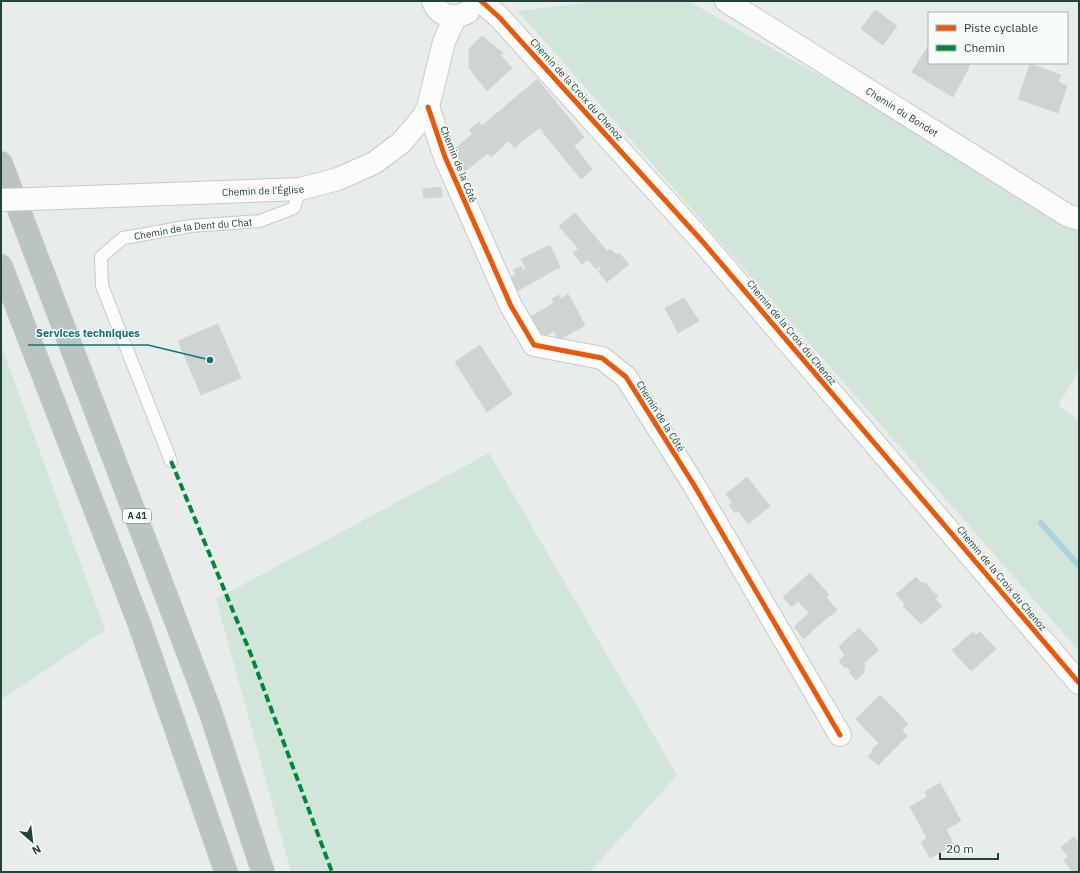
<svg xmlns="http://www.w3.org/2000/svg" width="1080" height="873" font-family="'IBM Plex Sans',sans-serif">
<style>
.green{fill:#d1e6d8}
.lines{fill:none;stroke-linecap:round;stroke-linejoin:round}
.stream{stroke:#a9d4db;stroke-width:6}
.building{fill:#cfd4d2;stroke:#d1d6d4}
.service-casing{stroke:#c5cac8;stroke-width:14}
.minor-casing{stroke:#c5cac8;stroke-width:24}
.tertiary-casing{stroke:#c5cac8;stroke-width:24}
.motorway-casing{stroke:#c3ccc9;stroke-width:24}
.service{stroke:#fcfcfc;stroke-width:12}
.minor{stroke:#fcfcfc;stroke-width:22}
.tertiary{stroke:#fcfcfc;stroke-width:22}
.motorway{stroke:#bcc4c2;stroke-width:22}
.tertiary-bridge-casing{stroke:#c5cac8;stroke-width:24;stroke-linecap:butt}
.tertiary-bridge{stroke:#fcfcfc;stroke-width:22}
.quiet{stroke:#00873e;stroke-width:4;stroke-dasharray:8 4;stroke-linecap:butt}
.cycleway-casing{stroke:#f7fbf9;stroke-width:8}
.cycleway{stroke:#e8590c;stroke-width:5}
.labels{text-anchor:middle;stroke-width:3;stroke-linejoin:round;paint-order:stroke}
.shield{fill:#f7fbf9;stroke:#637a73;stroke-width:1}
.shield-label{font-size:9px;font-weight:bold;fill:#24423a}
.street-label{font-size:10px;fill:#24423a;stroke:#f7fbf9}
.leader{fill:none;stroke:#0f766e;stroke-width:1.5}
.callout-dot{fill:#0f766e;stroke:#f7fbf9;stroke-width:1.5}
.callout-label{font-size:11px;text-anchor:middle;font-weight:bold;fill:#0f766e;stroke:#f7fbf9;stroke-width:3;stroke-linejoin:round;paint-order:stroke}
</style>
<rect width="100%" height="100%" fill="#e8edeb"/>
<g class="green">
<path d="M600,1h88l391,221v148l-21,36 21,14v231l-561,-640z"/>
<path d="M1,345l104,285 -104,70z"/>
<path d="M489,453l188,322 -87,97h-299l-75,-273z"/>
</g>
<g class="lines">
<path class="stream" d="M1041,523l38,43"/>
</g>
<g class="building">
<path d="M875,10l22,16 -14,19 -22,-16z"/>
<path d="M482,36l21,17 -26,25 -8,-10v-19z"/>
<path d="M929,45v18h37l4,2 -17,32 -41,-25z"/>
<path d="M501,56l11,12 -25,23 -10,-13z"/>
<path d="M1030,64l31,11 -3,7 9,4 -9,27 -40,-14z"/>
<path d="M537,79l27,33 -21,18 -3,-4 11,-10 -14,-18 3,-3 -8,-11z"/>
<path d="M532,84l8,11 -3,3 14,18 -11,10 -24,-29z"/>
<path d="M516,97l18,22 -20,17 -18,-22z"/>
<path d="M564,112l20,25 -10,9 18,23 -11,10 -39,-48z"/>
<path d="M496,114l18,22 -23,21 -22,-27 10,-8 3,4z"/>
<path d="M534,119l9,11 -4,-2 -19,15 -6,-7z"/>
<path d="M472,134l16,19 -24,19 -13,-19z"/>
<path d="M514,136l6,7 -5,5 -6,-7z"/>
<path d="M441,187l1,10 -18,1 -1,-9z"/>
<path d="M575,213l32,38 -12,9 5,6 -4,3 -37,-43z"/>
<path d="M550,245l10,22 -6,3 -7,-13 -13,7 -4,-9z"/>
<path d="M579,248l9,11 -6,5 -9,-11z"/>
<path d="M610,249l6,6 -15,13 -6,-8z"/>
<path d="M619,253l10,11 -22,18 -9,-11z"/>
<path d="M530,255l4,9 -8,5 -5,-10z"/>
<path d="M547,257l7,13 -40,23 -8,-13z"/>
<path d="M521,266l2,5 -7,3 -3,-4z"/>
<path d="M568,294l17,31 -26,15 -5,-9 -14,8 -11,-21 25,-15 -2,-4 7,-4 2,4z"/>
<path d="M684,298l15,23 -21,12 -13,-25z"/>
<path d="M218,324l23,54 -40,17 -23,-54z"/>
<path d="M480,345l32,49 -25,18 -32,-50z"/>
<path d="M747,477l11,14 -2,2 -7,-9 -10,8 -4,-5z"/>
<path d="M749,484l7,9 2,-2 12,15 -22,18 -22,-30 9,-7 4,5z"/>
<path d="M732,503l6,8 -3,2 -6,-8z"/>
<path d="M810,573l19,22 -5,5 -10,-12 -7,-1 -6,-6z"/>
<path d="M916,577l6,7 2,-2 14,15 -3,2 7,7 -21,18 -18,-18 2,-2 -9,-10z"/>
<path d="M801,581l6,6 7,1 10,12 2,-3 11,13 -23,19 -10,-11 5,-5 -11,-12 -6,6 -9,-10z"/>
<path d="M804,618l10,11 -10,10 -10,-12z"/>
<path d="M859,628l12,13 -4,3 -8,-8 -9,8 -4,-4z"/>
<path d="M973,632l3,3 4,-3 16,17 -25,22 -19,-21z"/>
<path d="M859,636l8,8 4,-3 8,9 -15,13 1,2 -2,5 2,2 -9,8 -7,-7 2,-2 -4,-4 -2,1 -6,-7 6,-6 -6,-8 7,-7 4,4z"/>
<path d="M880,695l14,14 -26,23 -12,-13z"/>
<path d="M894,709l14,15 -6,6 5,6 -23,23 -12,-9 10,-10 -9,-9 -3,3 -2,-2z"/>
<path d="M873,731l9,9 -3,3 -9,-9z"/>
<path d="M873,751l11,8 -5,6 -11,-8z"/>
<path d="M940,783l21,38 -15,8 8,16 -24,13 -9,-16 6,-4 -17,-31 17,-10 -2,-5z"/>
<path d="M1074,837l5,7v28l-18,-25z"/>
<path d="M1068,857l10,13 -2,2h-3l-9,-12z"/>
</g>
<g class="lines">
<defs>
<g id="service">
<path id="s1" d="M171,461l-69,-175 -1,-29 22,-19 68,-12 69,-5 34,-13 6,-19"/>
</g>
<g id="minor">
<path id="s2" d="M726,1l341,214 12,4"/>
<path d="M428,107l17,50 66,149 23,39 68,13 24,19 68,108 146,250"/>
</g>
<g id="tertiary">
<path d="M433,1c6,16 21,19 35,11"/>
<path d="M481,1l18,16 203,224 377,442"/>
<path id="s3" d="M59,198l241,-9 38,-10 36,-16 27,-20 22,-26 5,-10 16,-65 11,-25"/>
</g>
<g id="motorway">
<path d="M1,163l208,545 54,164"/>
<path d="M1,266l138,357 87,249"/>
</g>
</defs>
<use href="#service" class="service-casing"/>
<use href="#minor" class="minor-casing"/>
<use href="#tertiary" class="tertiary-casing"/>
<use href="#motorway" class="motorway-casing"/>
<use href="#service" class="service"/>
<use href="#minor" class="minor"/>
<use href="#tertiary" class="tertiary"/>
<use href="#motorway" class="motorway"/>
<defs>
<path id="tertiary-bridge" d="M1,200l58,-2"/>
</defs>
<use href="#tertiary-bridge" class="tertiary-bridge-casing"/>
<use href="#tertiary-bridge" class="tertiary-bridge"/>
<path class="quiet" d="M171,461l79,191 82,220"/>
<defs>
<g id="cycleway">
<path d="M481,1l18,16 203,224 377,442"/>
<path d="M428,107l17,50 66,149 23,39 68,13 24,19 68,108 146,250"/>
</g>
</defs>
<use href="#cycleway" class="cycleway-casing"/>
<use href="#cycleway" class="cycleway"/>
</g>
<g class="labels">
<rect class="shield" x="123" y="509" width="28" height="14" rx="3"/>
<g class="shield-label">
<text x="137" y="519">A 41</text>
</g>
<g class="street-label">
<text transform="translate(577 89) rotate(48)" y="4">Chemin de la Croix du Chenoz</text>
<text dy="4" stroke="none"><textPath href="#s2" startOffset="208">Chemin du Bondet</textPath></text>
<text transform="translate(459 164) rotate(68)" y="4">Chemin de la Côté</text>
<text dy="4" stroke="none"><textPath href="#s3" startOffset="204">Chemin de l'Église</textPath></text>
<text dy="4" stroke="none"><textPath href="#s1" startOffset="317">Chemin de la Dent du Chat</textPath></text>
<text transform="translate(792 332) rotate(50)" y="4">Chemin de la Croix du Chenoz</text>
<text transform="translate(661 416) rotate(58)" y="4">Chemin de la Côté</text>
<text transform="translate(1002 578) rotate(50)" y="4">Chemin de la Croix du Chenoz</text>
</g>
</g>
<path class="leader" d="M210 360L148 345H28"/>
<circle class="callout-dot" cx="210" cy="360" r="4"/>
<g class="callout-label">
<text x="88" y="337">Services techniques</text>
</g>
<rect width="1080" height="873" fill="none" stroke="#24423a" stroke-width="4"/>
<rect x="928" y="12" width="140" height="52" fill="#f7fbf9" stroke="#a3b1ad"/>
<rect x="936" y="25" width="20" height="6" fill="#e8590c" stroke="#a3b1ad"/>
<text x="964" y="32" font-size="12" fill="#24423a">Piste cyclable</text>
<rect x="936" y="45" width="20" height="6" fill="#00873e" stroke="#a3b1ad"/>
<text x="964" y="52" font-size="12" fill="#24423a">Chemin</text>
<g transform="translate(32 841) rotate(152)" stroke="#f7fbf9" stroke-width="3" paint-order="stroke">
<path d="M0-3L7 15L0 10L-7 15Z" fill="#24423a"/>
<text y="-6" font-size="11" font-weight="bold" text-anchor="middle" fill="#24423a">N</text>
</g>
<path d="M940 853v6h58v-6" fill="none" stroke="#24423a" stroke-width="2"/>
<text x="946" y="853" font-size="12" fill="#24423a" stroke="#f7fbf9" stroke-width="3" paint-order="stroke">20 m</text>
</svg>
